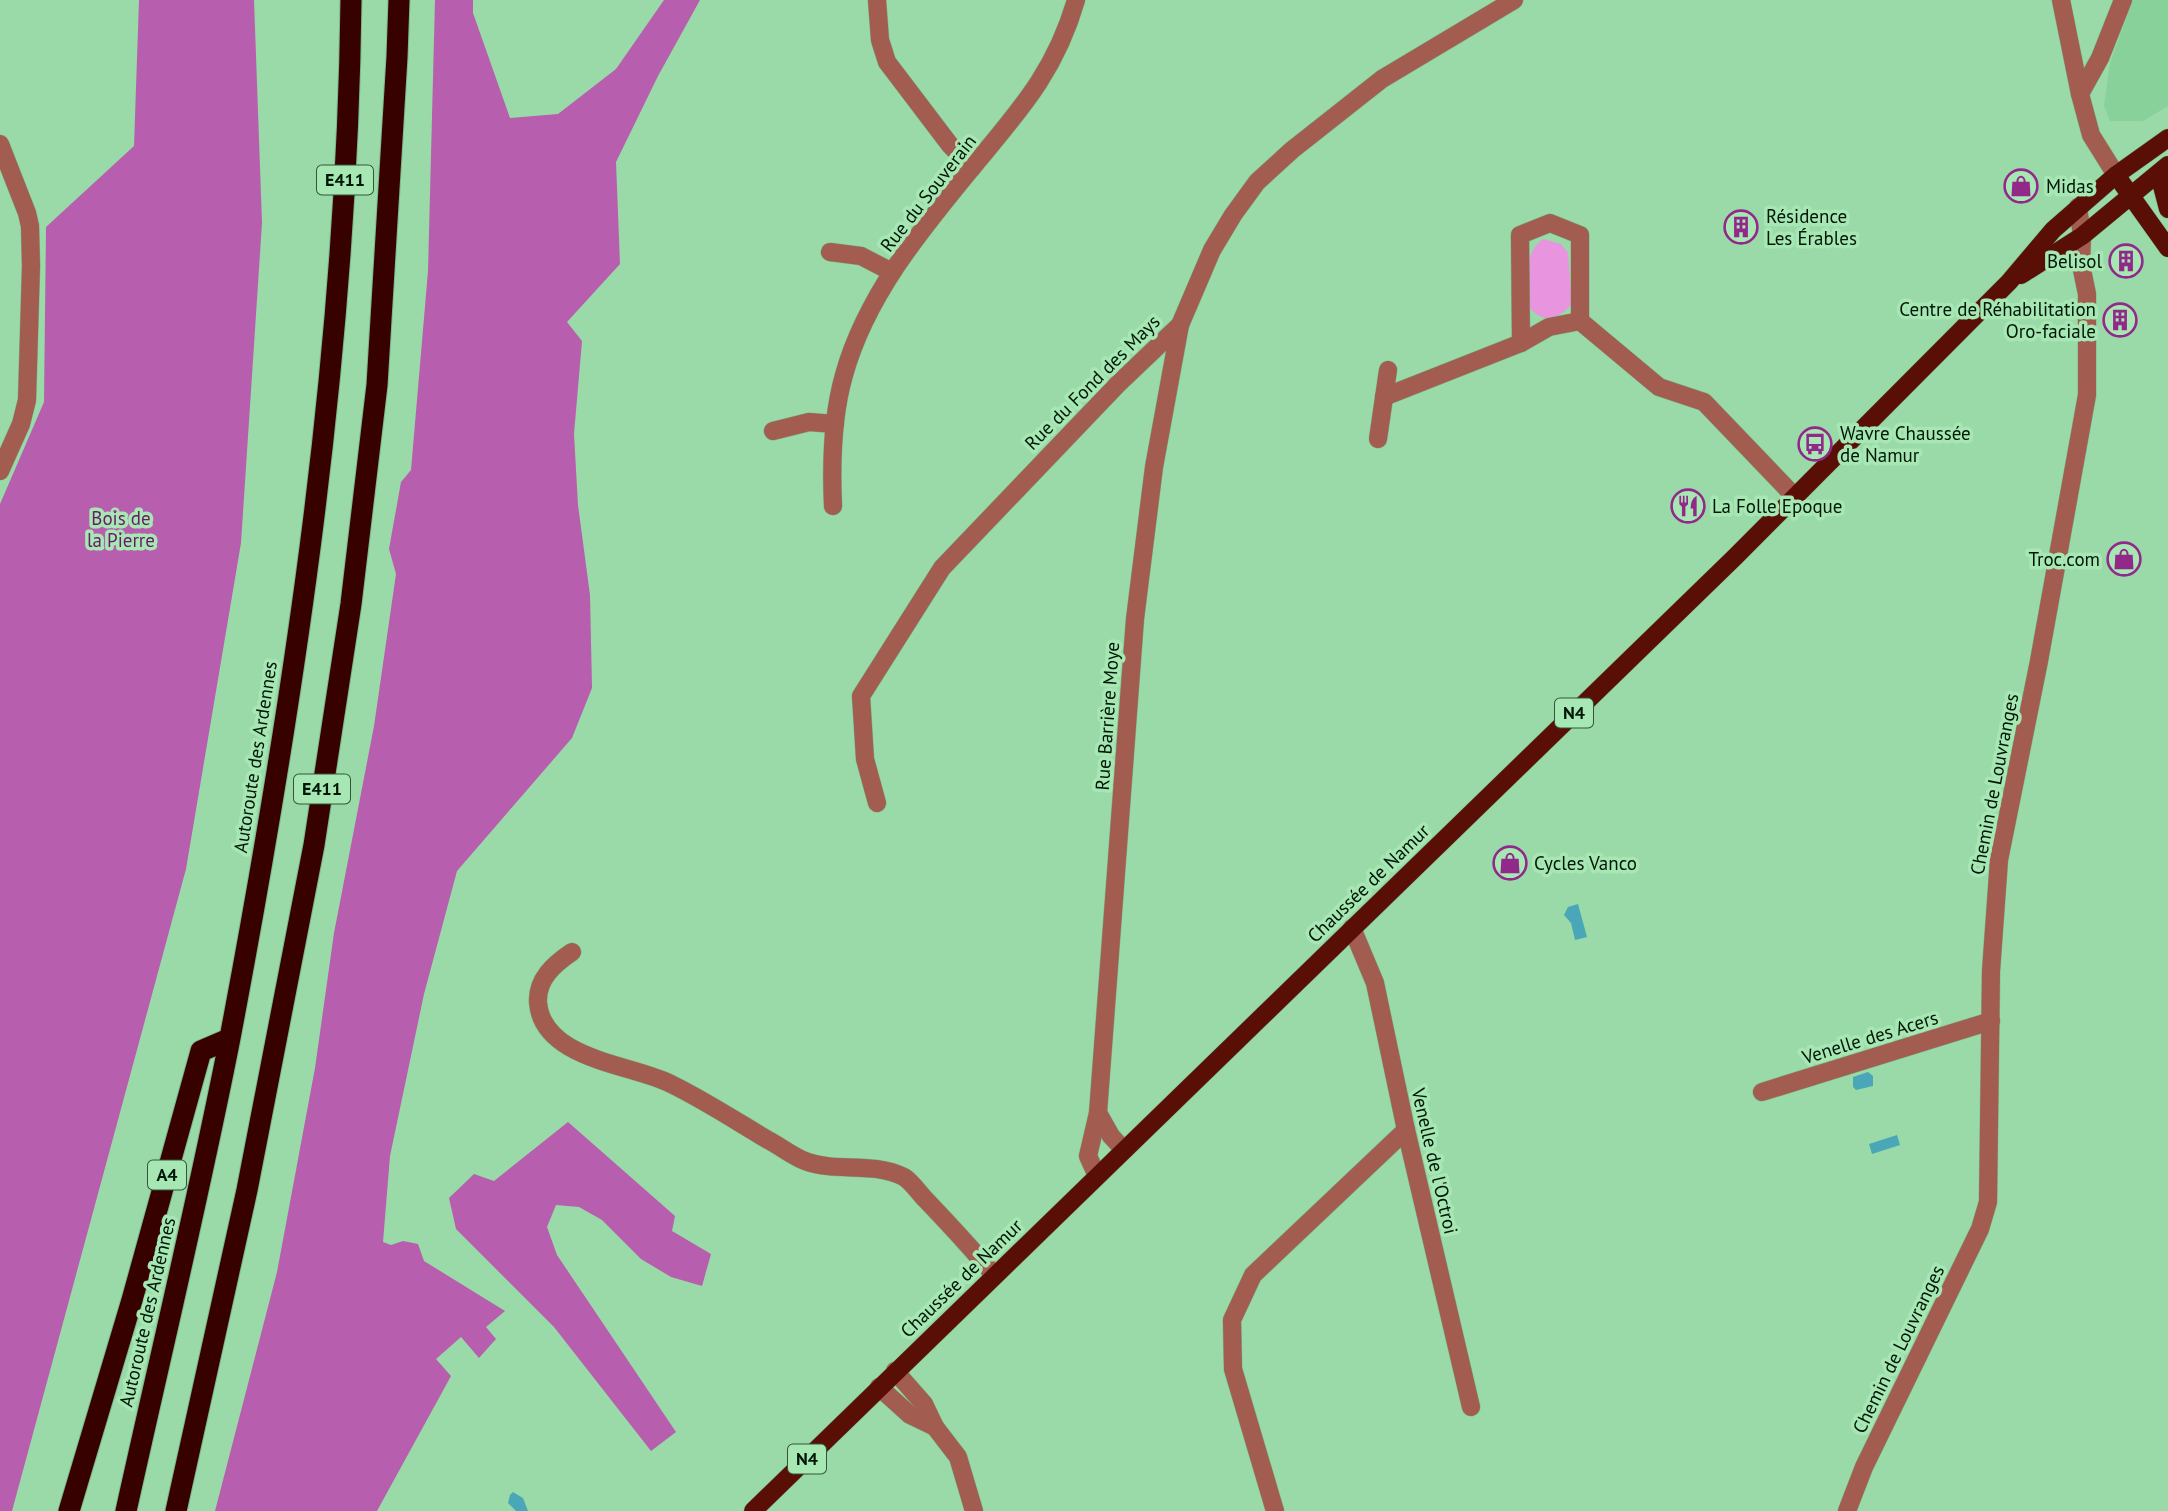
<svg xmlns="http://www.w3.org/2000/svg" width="2168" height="1511" font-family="'PT Sans',sans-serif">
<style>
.built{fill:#88d19a}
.green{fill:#e894de}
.forest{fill:#b75fae}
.water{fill:#4aa7b8}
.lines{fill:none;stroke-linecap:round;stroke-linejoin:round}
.minor-casing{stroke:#7db78b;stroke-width:19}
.major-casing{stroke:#7db78b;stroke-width:19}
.highway-casing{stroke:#7db78b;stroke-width:23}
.minor{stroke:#a25c50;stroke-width:18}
.major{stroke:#590f06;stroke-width:18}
.highway{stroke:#370100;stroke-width:21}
.labels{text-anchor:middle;stroke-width:7;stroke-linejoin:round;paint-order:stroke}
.shield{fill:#a6e7b4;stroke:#32553a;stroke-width:2}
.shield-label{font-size:18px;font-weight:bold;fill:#001706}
.poi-label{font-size:19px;fill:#001706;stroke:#a6e7b4;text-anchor:start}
.street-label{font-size:19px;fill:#001706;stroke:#a6e7b4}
.park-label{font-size:19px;fill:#6a1965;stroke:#a6e7b4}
</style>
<rect width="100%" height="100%" fill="#99daa8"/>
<path class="built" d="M2133,0h35v106l-25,15h-33l-6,-15 6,-43z"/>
<path class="green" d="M1543,239l18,5 7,9 4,51c-14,16 -31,21 -44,1 0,-23 -6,-51 15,-66z"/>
<g class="forest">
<path d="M139,0h115l8,223 -21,320 -55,326 -174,642h-12v-1007l44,-102 2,-175 88,-81z"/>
<path d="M435,0h38v13l37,105 48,-4 58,-45 48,-69h36l-42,76 -42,86 4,102 -53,58 15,19 -8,93 4,71 12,90 2,93 -20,50 -115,133 -33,123 -34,162 -7,86 8,3 12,-4 15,3 6,17 81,50 -19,16 10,12 -17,19 -18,-21 -25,22 15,17 -74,135h-162l62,-239 38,-204 19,-135 40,-207 22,-152 -7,-25 12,-67 10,-12 17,-199z"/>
<path d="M568,1122l107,94 -3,15 39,23 -9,32 -31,-9 -30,-18 -39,-39 -23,-13 -23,-2 -9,22 10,28 119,177 -25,19 -97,-124 -98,-98 -7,-31 25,-24 20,7z"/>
</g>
<g class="water">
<path d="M1578,904l9,33 -12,3 -4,-17 -7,-8 4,-8z"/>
<path d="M1868,1072l5,4v10l-17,4 -3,-3v-10z"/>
<path d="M1897,1135l3,10 -28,9 -3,-10z"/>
<path d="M513,1492l10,6 5,13h-12l-8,-8 2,-8z"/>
</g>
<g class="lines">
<defs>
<g id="minor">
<path d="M877,0l3,40 7,22 63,83 22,23"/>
<path d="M2061,0l19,94 11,41 25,40"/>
<path d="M2080,94l20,-36 23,-58"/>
<path d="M0,144l27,69 3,13 1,40 -4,134 -6,24 -21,47"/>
<path d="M830,252l31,4 31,16"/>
<path d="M1521,343l-1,-108 30,-12 30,12v86"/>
<path d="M1384,397l137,-54 28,-16 31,-6 79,66 45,15 91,95"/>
<path d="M773,431l36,-9 26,2"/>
<path d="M1378,439l10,-69"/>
<path d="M833,506c-2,-43 -1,-89 11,-131 22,-79 76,-144 127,-206 47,-57 84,-96 105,-169"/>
<path d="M877,803l-12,-44 -4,-63 81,-128 176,-184 62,-59 32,-75 21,-35 24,-33 35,-32 90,-71 132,-79"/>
<path d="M1352,928l23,55 31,147 65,277"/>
<path d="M572,952c-18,12 -35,27 -34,50 4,58 94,62 133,82 33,16 65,37 97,56 12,6 24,16 37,21 32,12 67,0 99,16 8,5 15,16 22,23 23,24 46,49 68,75"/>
<path d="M1762,1092l229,-71"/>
<path d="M1098,1113l13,23 13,14"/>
<path d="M1097,1176l-9,-20 10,-43 37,-494 19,-152 26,-142"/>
<path d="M895,1371l29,33 11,23 23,30 16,54"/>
<path d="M879,1387l31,28 25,12"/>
<path d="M1275,1511l-42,-142 -1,-49 21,-45 153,-145"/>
<path d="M1847,1511l17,-44 116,-238 8,-27 3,-231 8,-111 40,-199 48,-266v-101l-6,-29 1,-29 -4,-29"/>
</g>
<g id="major">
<path d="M2168,166l-6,20 6,23"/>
<path d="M2116,175l52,73"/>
<path d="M2021,275l61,-39 86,-71"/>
<path d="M753,1511l982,-954 274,-275 44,-52 63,-55 52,-37"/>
</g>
<g id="highway">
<path d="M69,1511l63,-211 69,-249 28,-12"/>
<path d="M126,1511c35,-158 73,-315 104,-473 65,-343 117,-689 121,-1038"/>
<path d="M176,1511l71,-321 67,-345 37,-241 26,-219 20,-328 2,-57"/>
</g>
</defs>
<use href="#minor" class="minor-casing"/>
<use href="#major" class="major-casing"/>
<use href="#highway" class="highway-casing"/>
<use href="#minor" class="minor"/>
<use href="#major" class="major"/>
<use href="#highway" class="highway"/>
</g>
<defs>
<symbol id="shop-ring" viewBox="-11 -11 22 22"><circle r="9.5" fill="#a6e7b4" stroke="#93288b" stroke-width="1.5"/><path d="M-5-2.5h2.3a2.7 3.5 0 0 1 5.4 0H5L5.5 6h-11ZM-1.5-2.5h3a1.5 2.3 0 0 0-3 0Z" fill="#93288b"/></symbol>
<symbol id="building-ring" viewBox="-11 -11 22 22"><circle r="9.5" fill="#a6e7b4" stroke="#93288b" stroke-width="1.5"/><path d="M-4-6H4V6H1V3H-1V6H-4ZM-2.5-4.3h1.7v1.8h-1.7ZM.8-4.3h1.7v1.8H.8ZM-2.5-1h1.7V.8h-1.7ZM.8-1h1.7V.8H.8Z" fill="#93288b"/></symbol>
<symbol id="bus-ring" viewBox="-11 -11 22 22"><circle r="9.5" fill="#a6e7b4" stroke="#93288b" stroke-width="1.5"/><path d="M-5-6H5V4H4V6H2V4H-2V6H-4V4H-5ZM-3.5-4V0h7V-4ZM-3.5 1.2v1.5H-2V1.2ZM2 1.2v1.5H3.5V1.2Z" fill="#93288b"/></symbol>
<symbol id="restaurant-ring" viewBox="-11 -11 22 22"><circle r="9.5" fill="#a6e7b4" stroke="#93288b" stroke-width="1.5"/><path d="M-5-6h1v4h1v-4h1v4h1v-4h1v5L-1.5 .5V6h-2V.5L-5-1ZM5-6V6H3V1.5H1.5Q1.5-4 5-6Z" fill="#93288b"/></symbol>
</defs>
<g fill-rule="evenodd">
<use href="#shop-ring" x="2002" y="167" width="38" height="38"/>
<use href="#building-ring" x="1722" y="208" width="38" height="38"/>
<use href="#building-ring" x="2107" y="242" width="38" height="38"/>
<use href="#building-ring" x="2101" y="301" width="38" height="38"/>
<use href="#bus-ring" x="1796" y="425" width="38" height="38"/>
<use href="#restaurant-ring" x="1669" y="487" width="38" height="38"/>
<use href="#shop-ring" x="2105" y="540" width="38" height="38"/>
<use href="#shop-ring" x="1491" y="844" width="38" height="38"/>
</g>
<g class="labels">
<g class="shield">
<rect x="317" y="165.5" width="56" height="29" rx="5"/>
<rect x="1555" y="698.5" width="38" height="29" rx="5"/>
<rect x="294" y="774.5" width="56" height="29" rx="5"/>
<rect x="148" y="1160.5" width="38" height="29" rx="5"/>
<rect x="788" y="1444.5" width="38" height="29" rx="5"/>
</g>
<g class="shield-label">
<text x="345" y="186">E411</text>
<text x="1574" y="719">N4</text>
<text x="322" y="795">E411</text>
<text x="167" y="1181">A4</text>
<text x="807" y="1465">N4</text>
</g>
<g class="poi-label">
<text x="2046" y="193">Midas</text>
<text x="1766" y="223">Résidence<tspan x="1766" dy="22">Les Érables</tspan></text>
<text x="2102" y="268" text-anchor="end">Belisol</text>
<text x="2096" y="316" text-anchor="end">Centre de Réhabilitation<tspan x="2096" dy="22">Oro-faciale</tspan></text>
<text x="1840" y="440">Wavre Chaussée<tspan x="1840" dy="22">de Namur</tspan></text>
<text x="1712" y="513">La Folle Epoque</text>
<text x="2100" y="566" text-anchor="end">Troc.com</text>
<text x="1534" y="870">Cycles Vanco</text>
</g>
<g class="street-label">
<text transform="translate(928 193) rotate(-52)" y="7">Rue du Souverain</text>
<text transform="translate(1092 382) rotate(-45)" y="7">Rue du Fond des Mays</text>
<text transform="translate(1107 716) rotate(-86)" y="7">Rue Barrière Moye</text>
<text transform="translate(255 757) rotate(-81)" y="7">Autoroute des Ardennes</text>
<text transform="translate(1994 784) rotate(-79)" y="7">Chemin de Louvranges</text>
<text transform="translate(1368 883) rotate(-44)" y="7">Chaussée de Namur</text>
<text transform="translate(1870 1037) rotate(-17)" y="7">Venelle des Acers</text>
<text transform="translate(1435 1161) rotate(77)" y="7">Venelle de l'Octroi</text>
<text transform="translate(961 1278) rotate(-44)" y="7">Chaussée de Namur</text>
<text transform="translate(147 1312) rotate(-77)" y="7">Autoroute des Ardennes</text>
<text transform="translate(1898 1349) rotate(-64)" y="7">Chemin de Louvranges</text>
</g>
<g class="park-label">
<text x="121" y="525">Bois de<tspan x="121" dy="22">la Pierre</tspan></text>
</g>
</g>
</svg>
